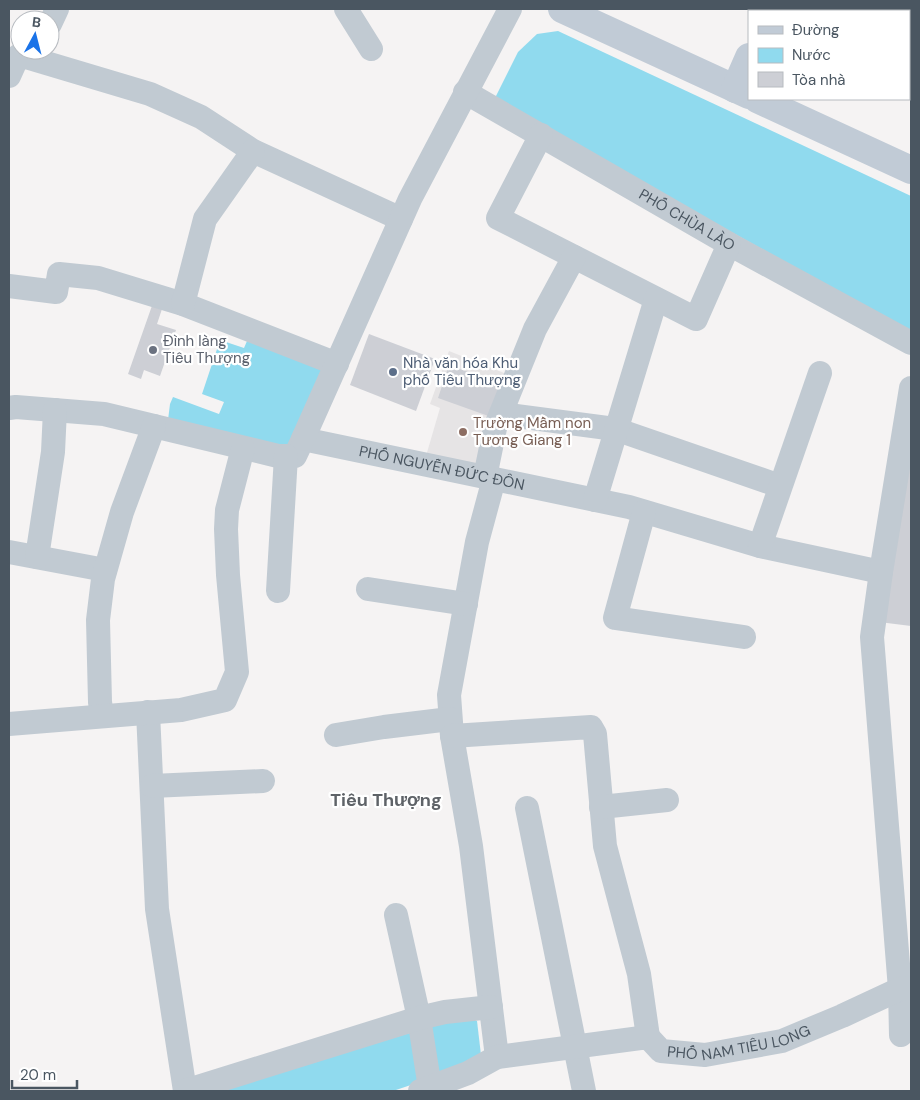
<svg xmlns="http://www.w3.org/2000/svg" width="920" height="1100" font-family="'DM Sans',sans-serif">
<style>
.education{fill:#e6e4e5}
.water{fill:#90daee}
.building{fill:#cdcfd5}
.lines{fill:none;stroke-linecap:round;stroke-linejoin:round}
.street{stroke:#c1cad2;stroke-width:24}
.secondary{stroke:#c1cbd6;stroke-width:28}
.worship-dot{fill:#6b7280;stroke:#fff;stroke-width:2}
.service-dot{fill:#5c6f8a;stroke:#fff;stroke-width:2}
.education-dot{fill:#8d6e63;stroke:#fff;stroke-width:2}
.labels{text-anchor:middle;stroke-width:4.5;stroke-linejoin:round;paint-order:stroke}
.street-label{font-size:15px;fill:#4a5661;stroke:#fff}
.worship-label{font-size:15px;fill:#5b616d;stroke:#fff;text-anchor:start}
.service-label{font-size:15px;fill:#4e5e75;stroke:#fff;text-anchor:start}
.education-label{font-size:15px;fill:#785e54;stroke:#fff;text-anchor:start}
.quarter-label{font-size:18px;font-weight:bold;fill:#5f6368;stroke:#fff}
</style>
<rect width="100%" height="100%" fill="#f5f3f3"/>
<path class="education" d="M449,351l60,24 -27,94 -56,-13 14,-48 -10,-4z"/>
<g class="water">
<path d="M558,31l353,165v136l-417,-232 24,-48 19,-18z"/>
<path d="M220,340l24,8 3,-7 75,25 2,7 -33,75 -123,-28 2,-16 3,-7 46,17 5,-12 -22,-8z"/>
<path d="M466,1016l11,5 4,34 -5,8 -83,28h-177z"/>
</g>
<g class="building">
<path d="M154,300l10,3 -7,21 19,6 -16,46 -16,-6 -3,9 -13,-5z"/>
<path d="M369,334l66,25 -19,52 -66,-26z"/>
<path d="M449,365l57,21 -12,32 -56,-20z"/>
<path d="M911,436v190l-32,-4z"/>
</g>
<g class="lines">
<g class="street">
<path d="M346,9l25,40"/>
<path d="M50,24l7,-15"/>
<path d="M9,76l9,-20 8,1 124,37 51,23 52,34 148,68"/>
<path id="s1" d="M465,92l264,152 182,99"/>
<path d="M541,135l-43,83 198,101 33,-75"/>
<path d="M9,286l47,6 3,-18 39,4 85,26 154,60"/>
<path d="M183,304l22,-85 48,-68"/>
<path id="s2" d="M9,408l7,-1 88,7 174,42h17l8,-17 326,68 131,39 121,26"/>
<path d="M501,414l114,15 165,57"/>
<path d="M303,439l107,-240 100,-190"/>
<path d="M485,477l10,-49 40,-99 39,-72"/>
<path d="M494,479l-17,63 -28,153 3,41 19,110 26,211"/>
<path d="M595,500l61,-201"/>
<path d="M644,512l-29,106 129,19"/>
<path d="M760,546l60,-173"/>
<path d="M9,552l96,18"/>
<path d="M37,557l16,-105 2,-42"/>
<path d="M368,589l98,15"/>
<path d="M278,591l8,-135"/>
<path d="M148,712l9,197 28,182"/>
<path d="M102,716l-2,-14 -2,-82 5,-41 19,-67 32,-86"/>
<path d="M9,724l172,-14 44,-10 12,-28 -9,-97 -2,-46 1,-19 16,-62"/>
<path d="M336,735l48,-8 66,-8"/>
<path d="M452,736l139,-9 4,7 10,112 34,128 9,63"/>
<path d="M152,786l111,-5"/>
<path d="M601,807l66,-7"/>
<path d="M527,808l57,283"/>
<path d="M396,915l23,103 11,70"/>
<path d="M901,1035l-1,-46 -28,-352 9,-65 30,-184"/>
<path d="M185,1091l234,-73 26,-6 46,-5"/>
<path id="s3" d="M420,1091l48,-18 29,-16 151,-20 13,14 44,4 77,-14 60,-25 58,-27 11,-1"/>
</g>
<g class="secondary">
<path d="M562,9l187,86"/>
<path d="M769,11l1,-2"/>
<path d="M735,89l14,-32"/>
<path d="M757,99l154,71"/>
</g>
</g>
<circle class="worship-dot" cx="153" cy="350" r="5"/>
<circle class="service-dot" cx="393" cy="372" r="5"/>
<circle class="education-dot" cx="463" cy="432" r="5"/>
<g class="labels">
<g class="street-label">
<text dy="5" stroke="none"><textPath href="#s1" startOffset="256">PHỐ CHÙA LÀO</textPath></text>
<text dy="5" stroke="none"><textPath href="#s2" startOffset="452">PHỐ NGUYỄN ĐỨC ĐÔN</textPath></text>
<text dy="5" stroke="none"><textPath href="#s3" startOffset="335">PHỐ NAM TIÊU LONG</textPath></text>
</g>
<g class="worship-label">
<text x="163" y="346">Đình làng<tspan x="163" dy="17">Tiêu Thượng</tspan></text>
</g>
<g class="service-label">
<text x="403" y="368">Nhà văn hóa Khu<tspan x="403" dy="17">phố Tiêu Thượng</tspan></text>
</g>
<g class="education-label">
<text x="473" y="428">Trường Mầm non<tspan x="473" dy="17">Tương Giang 1</tspan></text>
</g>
<g class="quarter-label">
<text x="386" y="806">Tiêu Thượng</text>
</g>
</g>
<rect width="920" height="1100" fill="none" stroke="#4a5661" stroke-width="20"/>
<rect x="748" y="10" width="162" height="90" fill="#ffffff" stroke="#b7bbc0"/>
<rect x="758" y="26" width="25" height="8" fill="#c1cbd6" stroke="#b7bbc0"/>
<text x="792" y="35" font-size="15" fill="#4a5661">Đường</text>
<rect x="758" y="48" width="25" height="15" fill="#90daee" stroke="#b7bbc0"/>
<text x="792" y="60" font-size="15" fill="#4a5661">Nước</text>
<rect x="758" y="72" width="25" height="15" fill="#cdcfd5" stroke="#b7bbc0"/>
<text x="792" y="85" font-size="15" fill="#4a5661">Tòa nhà</text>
<g transform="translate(35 35) rotate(7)"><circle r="24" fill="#ffffff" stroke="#b7bbc0"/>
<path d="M0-4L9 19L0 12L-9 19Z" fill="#1a73e8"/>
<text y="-8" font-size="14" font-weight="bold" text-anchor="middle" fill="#4a5661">B</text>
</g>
<path d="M12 1080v8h65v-8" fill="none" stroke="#4a5661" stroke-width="2.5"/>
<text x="20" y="1080" font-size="15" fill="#4a5661" stroke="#ffffff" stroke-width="4" paint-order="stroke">20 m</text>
</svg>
